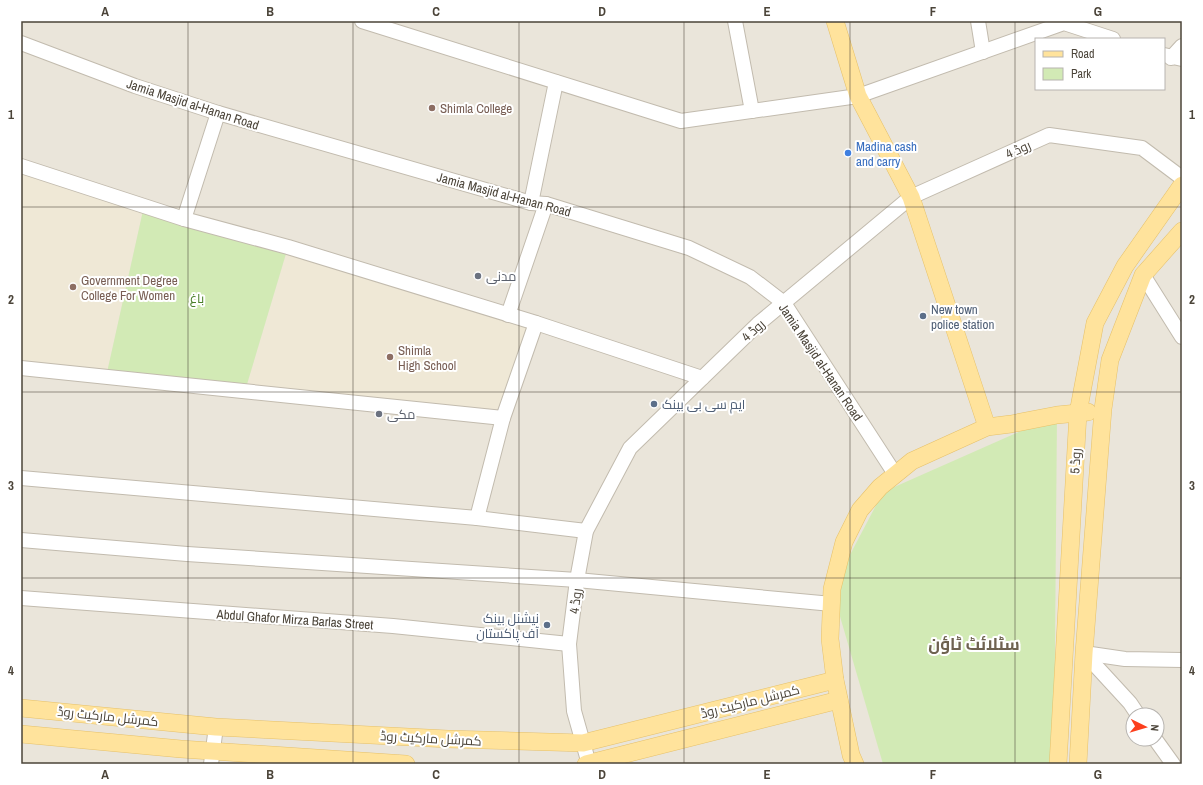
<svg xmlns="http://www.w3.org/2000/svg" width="1203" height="785" font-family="'Archivo Narrow',Cairo,sans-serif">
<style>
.residential{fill:#eae5da;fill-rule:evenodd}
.education{fill:#efe8d6}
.green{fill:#d2eab5}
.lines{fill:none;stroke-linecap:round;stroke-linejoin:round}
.minor-casing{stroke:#c2bbae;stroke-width:16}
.major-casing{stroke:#e6c16a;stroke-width:18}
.minor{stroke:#fff;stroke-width:14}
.major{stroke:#ffe39c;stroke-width:17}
.grid{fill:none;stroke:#4b4439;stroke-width:1;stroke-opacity:0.55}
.education-dot{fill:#8d6e63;stroke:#fff;stroke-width:1.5}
.shop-dot{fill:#3f7fe0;stroke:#fff;stroke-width:1.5}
.worship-dot{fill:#6b7280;stroke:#fff;stroke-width:1.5}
.service-dot{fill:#5c6f8a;stroke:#fff;stroke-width:1.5}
.labels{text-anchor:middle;stroke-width:4;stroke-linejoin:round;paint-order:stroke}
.street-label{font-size:13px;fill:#4b4439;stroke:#fff}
.education-label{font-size:13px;fill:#785e54;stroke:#fff;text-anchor:start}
.shop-label{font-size:13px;fill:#366cbe;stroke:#fff;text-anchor:start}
.worship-label{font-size:13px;fill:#5b616d;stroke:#fff;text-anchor:start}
.park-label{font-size:13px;fill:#4a7f2a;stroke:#fff}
.service-label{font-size:13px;fill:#4e5e75;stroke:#fff;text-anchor:start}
.district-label{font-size:17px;font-weight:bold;fill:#6e6250;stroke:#fff}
.neatline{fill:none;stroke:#4b4439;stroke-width:1.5}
.grid-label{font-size:13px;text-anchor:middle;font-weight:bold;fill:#4b4439}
</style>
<rect width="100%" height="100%" fill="#f6f3ec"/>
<path class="residential" d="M21,21h1161v743h-1161zM1036,39h128v50h-128zM1133,715h24v24h-24z"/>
<g class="education">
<path d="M21,166l123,40 -38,171 -85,-9z"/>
<path d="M288,247l248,76 -33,95 -258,-27z"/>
</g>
<g class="green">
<path d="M144,206l144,41 -43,144 -139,-14z"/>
<path d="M1057,415l-3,349h-171l-51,-175 51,-97z"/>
</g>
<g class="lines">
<defs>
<g id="minor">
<path d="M362,21l319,100 177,-25 206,-73 49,16"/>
<path d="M735,21l17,90"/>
<path d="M978,21l5,31"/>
<path d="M21,43l114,43 83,27 313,90 15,1 143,44 61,29 34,26 111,171"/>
<path d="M1164,55l18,4"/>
<path d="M1171,58l11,-12"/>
<path d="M21,166l163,53 104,28 248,76 166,55"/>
<path d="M531,203l25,-121"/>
<path d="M184,219l34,-106"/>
<path d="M1143,275l39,62"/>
<path d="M508,315l38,-111"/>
<path d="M21,368l482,50"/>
<path d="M21,478l456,40 109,13"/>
<path d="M477,518l26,-100 33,-95"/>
<path d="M21,540l166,14 390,26 255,24"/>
<path d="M21,598l372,28 176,18"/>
<path d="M1084,653l41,6 57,1"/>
<path d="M1084,653l46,50 8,12"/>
<path d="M1155,739l18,25"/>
<path d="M211,764l5,-37"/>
<path d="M589,764l-15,-53 -5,-67 8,-64 9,-49 44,-83 128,-124 153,-127 138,-62 93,13 40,30"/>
</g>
<g id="major">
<path d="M835,21l23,75 53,101 76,230"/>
<path d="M21,708l195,19 232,12 135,4 252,-63"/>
<path d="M21,734l160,15 225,15"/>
<path d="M586,764l253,-64"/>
<path d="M855,764l-4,-9 -16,-75 -5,-41 2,-50 12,-47 16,-32 20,-23 32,-26 75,-34 24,-3 46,-9 31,-3"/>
<path d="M1058,764l20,-351 17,-90 30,-57 57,-81"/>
<path d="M1078,764l6,-111 19,-244 7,-49 33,-85 39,-44"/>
</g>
</defs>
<use href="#minor" class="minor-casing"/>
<use href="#major" class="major-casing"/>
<use href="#minor" class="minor"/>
<use href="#major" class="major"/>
</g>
<path class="grid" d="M188,21v743M353,21v743M519,21v743M684,21v743M850,21v743M1015,21v743M21,207h1161M21,392h1161M21,578h1161"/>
<g class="education-dot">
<circle cx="432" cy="108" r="4"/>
<circle cx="73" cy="287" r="4"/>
<circle cx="390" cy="357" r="4"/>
</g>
<circle class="shop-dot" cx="848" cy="153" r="4"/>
<g class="worship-dot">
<circle cx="478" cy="276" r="4"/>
<circle cx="379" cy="414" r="4"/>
</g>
<g class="service-dot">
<circle cx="923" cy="316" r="4"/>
<circle cx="654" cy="404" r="4"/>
<circle cx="547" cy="625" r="4"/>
</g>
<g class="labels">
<g class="street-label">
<text transform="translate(193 104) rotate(18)" y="5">Jamia Masjid al-Hanan Road</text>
<text transform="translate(1018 149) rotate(-24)" y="5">روڈ 4</text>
<text transform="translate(504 194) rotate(15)" y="5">Jamia Masjid al-Hanan Road</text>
<text transform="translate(753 330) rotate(-42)" y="5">روڈ 4</text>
<text transform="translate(821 362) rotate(56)" y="5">Jamia Masjid al-Hanan Road</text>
<text transform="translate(1075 461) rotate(-87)" y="5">روڈ 5</text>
<text transform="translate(575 601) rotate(-83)" y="5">روڈ 4</text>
<text transform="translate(295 619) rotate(4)" y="5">Abdul Ghafor Mirza Barlas Street</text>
<text transform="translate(750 701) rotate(-14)" y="5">کمرشل مارکیٹ روڈ</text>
<text transform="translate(108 716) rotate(6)" y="5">کمرشل مارکیٹ روڈ</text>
<text transform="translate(431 738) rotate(3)" y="5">کمرشل مارکیٹ روڈ</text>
</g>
<g class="education-label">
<text x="440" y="113">Shimla College</text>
<text x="81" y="285">Government Degree<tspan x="81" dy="15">College For Women</tspan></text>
<text x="398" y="355">Shimla<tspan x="398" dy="15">High School</tspan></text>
</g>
<g class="shop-label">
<text x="856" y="151">Madina cash<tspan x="856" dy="15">and carry</tspan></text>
</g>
<g class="worship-label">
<text x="486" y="281">مدنی</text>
<text x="387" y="419">مکی</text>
</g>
<g class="park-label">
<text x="197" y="303">باغ</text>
</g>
<g class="service-label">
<text x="931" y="314">New town<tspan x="931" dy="15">police station</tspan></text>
<text x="662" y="409">ایم سی بی بینک</text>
<text x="539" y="623" text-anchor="end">نیشنل بینک<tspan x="539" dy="15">آف پاکستان</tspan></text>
</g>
<g class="district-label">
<text x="974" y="650">سٹلائٹ ٹاؤن</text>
</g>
</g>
<rect width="1203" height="785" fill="none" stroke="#ffffff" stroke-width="44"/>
<rect x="1035" y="38" width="130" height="52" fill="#ffffff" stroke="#b7b4b0"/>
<rect x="1043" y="51" width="20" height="6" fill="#ffe39c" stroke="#b7b4b0"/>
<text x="1071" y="58" font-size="12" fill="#4b4439">Road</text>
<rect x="1043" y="68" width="20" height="12" fill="#d2eab5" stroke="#b7b4b0"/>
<text x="1071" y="78" font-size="12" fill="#4b4439">Park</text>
<g transform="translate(1145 727) rotate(95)"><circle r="19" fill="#ffffff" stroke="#b7b4b0"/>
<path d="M0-3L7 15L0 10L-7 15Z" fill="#fc3f1d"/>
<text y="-6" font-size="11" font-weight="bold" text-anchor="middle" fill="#4b4439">N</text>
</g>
<rect x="22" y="22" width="1159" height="741" class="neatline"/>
<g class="grid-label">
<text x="105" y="16">A</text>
<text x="270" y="16">B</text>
<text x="436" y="16">C</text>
<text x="602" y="16">D</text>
<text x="767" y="16">E</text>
<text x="933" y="16">F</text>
<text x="1098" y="16">G</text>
<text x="11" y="119">1</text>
<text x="1192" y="119">1</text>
<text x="11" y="304">2</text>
<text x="1192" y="304">2</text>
<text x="11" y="490">3</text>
<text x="1192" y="490">3</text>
<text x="11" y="675">4</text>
<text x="1192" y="675">4</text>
<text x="105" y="779">A</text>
<text x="270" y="779">B</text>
<text x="436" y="779">C</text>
<text x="602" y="779">D</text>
<text x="767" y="779">E</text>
<text x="933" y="779">F</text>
<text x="1098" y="779">G</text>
</g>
</svg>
